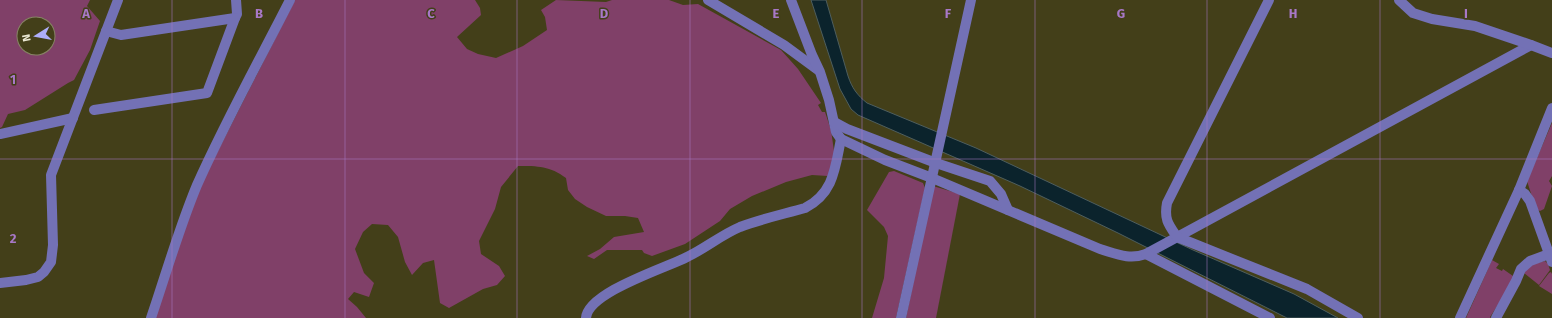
<svg xmlns="http://www.w3.org/2000/svg" width="1552" height="318" font-family="'Fira Sans',sans-serif">
<style>
.green{fill:#804068;fill-rule:evenodd}
.water{fill:#0b232c;stroke:#4e5e5e}
.lines{fill:none;stroke-linecap:round;stroke-linejoin:round}
.minor{stroke:#7371b5;stroke-width:10}
.grid{fill:none;stroke:#a878c7;stroke-width:1;stroke-opacity:0.55}
.grid-label{font-size:13px;text-anchor:middle;font-weight:bold;fill:#a878c7;stroke:#433f19;stroke-width:3;stroke-linejoin:round;paint-order:stroke}
</style>
<rect width="100%" height="100%" fill="#433f19"/>
<g class="green">
<path d="M0,0h90l-3,6 13,15 -10,29 -16,30 -6,3 -43,27 -17,4 -6,13 -2,1zM24,24h24v24h-24z"/>
<path d="M295,0h180l5,8 1,7 -24,22 10,12 11,5 18,4 27,-12 24,-16 -2,-13 -4,-7 15,-10 50,2 6,-2h57l14,5 15,-1 83,46 17,19 23,34 -3,2 4,7h3l6,18 4,28 -7,18 -16,-1 -26,7 -34,14 -22,13 -10,12 -35,23 -33,12 -8,-3 -2,-3h-35l-13,9 -7,-3 13,-7 14,-12 30,-5 -6,-14 -13,-2h-19l-19,-9 -12,-8 -7,-9 -2,-12c-16,-12 -28,-12 -48,-12l-17,21 -6,22 -16,32 2,13 18,12 6,10 -8,9 -14,4 -34,19 -9,-5 -6,-43 -11,3 -11,12 -7,-13 -7,-25 -10,-12 -16,-1 -9,8 -8,17 9,24 10,10 -5,14 -15,-5 -6,7 9,8 9,11h-211l32,-99 14,-35z"/>
<path d="M1552,123v53l-3,5 3,5 -8,23 -4,2 -4,-2 -9,-28z"/>
<path d="M894,171l29,12 2,5 -29,130h-24l12,-40 4,-42 -4,-9 -17,-17 22,-38z"/>
<path d="M933,186l27,8 -24,124h-30z"/>
<path d="M1492,260l7,4 -3,4 6,3 1,-2 10,7 1,4 -24,37 1,1h-25z"/>
<path d="M1545,261l3,3 2,6 -11,15 -15,-12 5,-8z"/>
<path d="M1551,272l1,2v20l-13,-8 10,-13z"/>
</g>
<path class="water" d="M811,0h15l22,76c4,12 9,19 19,27l109,45 217,102 101,44 44,24h-51l-169,-85 -98,-47 -162,-71 -7,-6 -11,-20z"/>
<g class="lines">
<g class="minor">
<path d="M708,0l76,45 34,25"/>
<path d="M791,0l21,55 8,17 9,28 7,32 5,7 44,21 47,18 168,71c17,5 29,11 46,5l385,-209"/>
<path d="M1269,0l-102,203c-3,16 1,21 10,34l130,52 51,29"/>
<path d="M1399,0l14,13 19,6 43,7 56,19 21,8"/>
<path d="M106,31l15,4 114,-17 2,-4 -1,-14"/>
<path d="M94,110l113,-17 28,-75"/>
<path d="M834,122l13,7 89,34 54,18 11,13 7,16"/>
<path d="M0,134l73,-16"/>
<path d="M1519,190l6,4 5,7 22,61"/>
<path d="M1146,254l124,64"/>
<path d="M0,283l26,-3 12,-3 6,-5 7,-10 2,-17 -2,-70 67,-175"/>
<path d="M151,318c15,-44 28,-90 46,-133 28,-63 62,-124 93,-185"/>
<path d="M586,318c2,-26 80,-50 101,-61 19,-9 34,-22 53,-30 21,-8 44,-13 65,-19 29,-15 30,-40 36,-69"/>
<path d="M901,318l70,-318"/>
<path d="M1460,318l59,-128 33,-82"/>
<path d="M1496,318l20,-37 5,-12 9,-8 19,-7"/>
</g>
</g>
<path class="grid" d="M172,0v318M345,0v318M517,0v318M690,0v318M862,0v318M1035,0v318M1207,0v318M1380,0v318M0,159h1552"/>
<g class="grid-label">
<text x="86" y="18">A</text>
<text x="259" y="18">B</text>
<text x="431" y="18">C</text>
<text x="604" y="18">D</text>
<text x="776" y="18">E</text>
<text x="948" y="18">F</text>
<text x="1121" y="18">G</text>
<text x="1293" y="18">H</text>
<text x="1466" y="18">I</text>
<text x="13" y="84">1</text>
<text x="13" y="243">2</text>
</g>
<g transform="translate(36 36) rotate(259)"><circle r="19" fill="#433f19" stroke="#868364"/>
<path d="M0-3L7 15L0 10L-7 15Z" fill="#aeaefa"/>
<text y="-6" font-size="11" font-weight="bold" text-anchor="middle" fill="#ebe9d4">N</text>
</g>
</svg>
